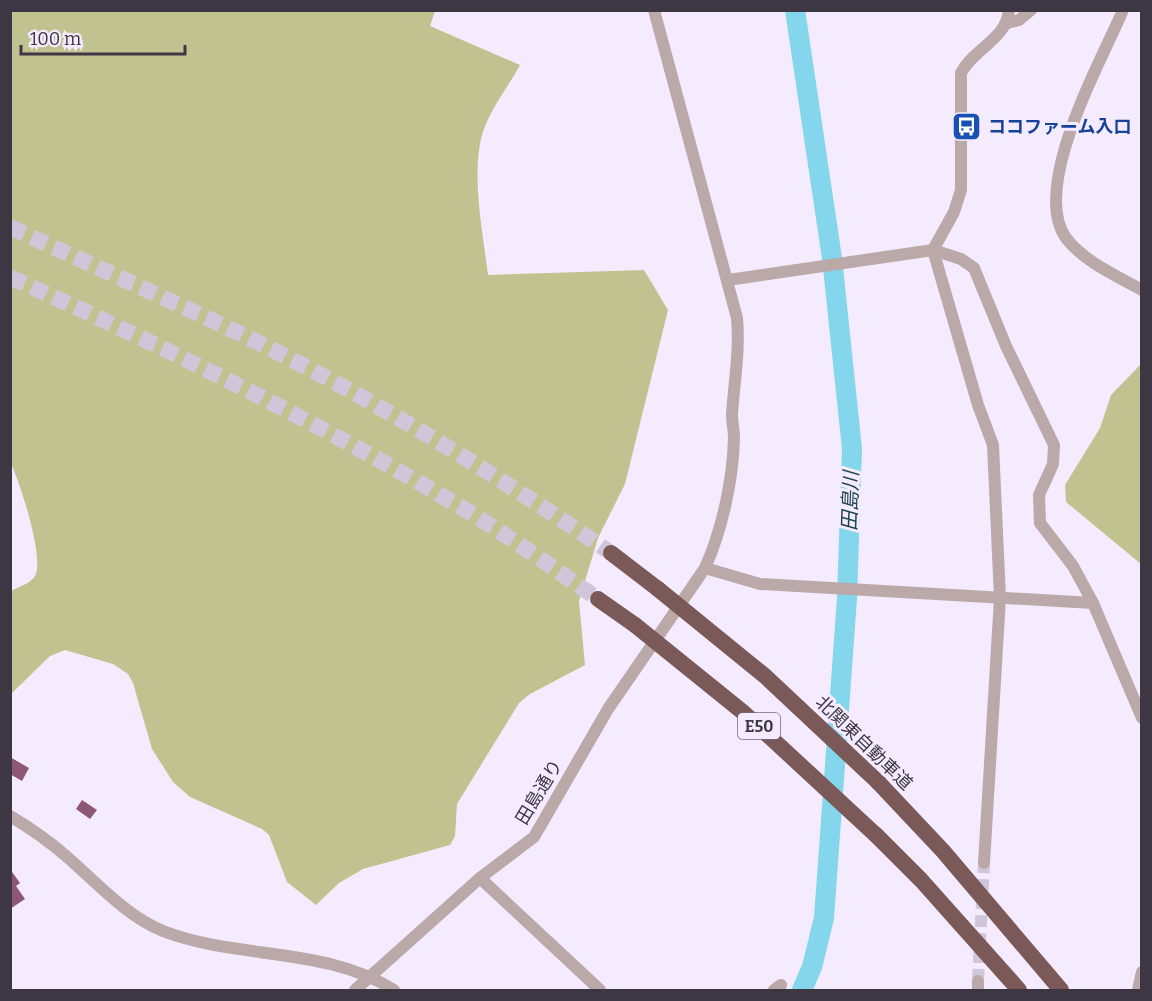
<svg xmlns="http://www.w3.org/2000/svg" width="1152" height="1001" font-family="Bitter,'Noto Sans JP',serif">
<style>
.green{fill:#c0c38f}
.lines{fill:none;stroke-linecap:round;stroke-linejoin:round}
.river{stroke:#83d6eb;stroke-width:20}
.building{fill:#8f5776}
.minor-tunnel{stroke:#cfc7d9;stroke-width:12;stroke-dasharray:12 6;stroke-linecap:butt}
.highway-tunnel{stroke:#cfc7d9;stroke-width:16;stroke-dasharray:16 8;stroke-linecap:butt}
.minor{stroke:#baa9a8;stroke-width:12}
.highway{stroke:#7b5959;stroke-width:16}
.highway-bridge{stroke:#7b5959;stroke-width:16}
.labels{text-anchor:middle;stroke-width:6;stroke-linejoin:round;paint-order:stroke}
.shield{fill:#f4ebfe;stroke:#746d7c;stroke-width:1.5}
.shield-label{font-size:16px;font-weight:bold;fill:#3d3744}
.transit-label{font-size:18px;font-weight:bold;fill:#164399;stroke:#f4ebfe;text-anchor:start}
.street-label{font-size:18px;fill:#3d3744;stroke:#f4ebfe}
.water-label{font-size:20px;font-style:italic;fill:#1d444d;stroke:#f4ebfe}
</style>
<rect width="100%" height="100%" fill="#f4ebfe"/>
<g class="green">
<path d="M11,10l424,1 -5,15 90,39c-12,22 -31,46 -38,70 -11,40 1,98 6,140l156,-5 24,40 -43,174 -27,54 -19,63 6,64 -55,29 -11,9 -62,101 -2,32 -5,9 -87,24 -24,14 -23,22 -29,-23 -18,-47 -7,-6 -72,-32 -17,-15 -21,-33 -19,-66 -5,-9 -15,-10 -48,-14 -15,6 -39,38v-103c7,-4 19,-7 24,-15 10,-18 -16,-96 -25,-115z"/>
<path d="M1141,364v200l-75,-62 -1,-17 35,-57 11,-33z"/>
</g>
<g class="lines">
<path class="river" d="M795,10l37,248 20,191 -5,149 -23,320 -12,49 -10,23"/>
</g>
<g class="building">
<path d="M10,757l19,11 -7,13 -12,-7z"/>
<path d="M82,800l15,10 -7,9 -14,-10z"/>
<path d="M10,869l10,14 -4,3 9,13 -15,10z"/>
</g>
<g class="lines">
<path class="minor-tunnel" d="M978,981l6,-118"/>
<g class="highway-tunnel">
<path d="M10,227c81,38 163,74 243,113 124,61 244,135 358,213"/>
<path d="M10,277c149,68 297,139 437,222 52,30 102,66 151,100"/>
</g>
<g class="minor">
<path d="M1123,10c-22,52 -93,177 -57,228 17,23 51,38 76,52"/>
<path d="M1007,23l12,-3 12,-10"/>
<path d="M933,250l45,155 15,40 7,153 -16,265"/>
<path d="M933,250l28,9 13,9 32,78 48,99 -1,19 -14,31 1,28 33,43 20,37 49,115"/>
<path d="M728,280l205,-30 21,-38 7,-22v-117c12,-24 46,-34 48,-63"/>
<path d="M705,568l55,16 333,19"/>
<path d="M10,816c20,12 39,25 56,40 29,25 60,60 97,75 75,29 161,15 231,59"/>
<path d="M480,878l120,112"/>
<path d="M355,990l125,-112 54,-41 74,-128 97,-141c17,-38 28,-88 29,-130 0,-8 -2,-16 -2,-23 2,-33 8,-64 5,-97l-83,-308"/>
<path d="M774,990l7,-5"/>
<path d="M978,990v-9"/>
<path d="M1138,990l4,-18"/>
</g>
<g class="highway">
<path d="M611,553l47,36"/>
<path d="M598,599l37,26"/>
<path d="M878,782l65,69 118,139"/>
<path d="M876,835l45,45 98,110"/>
</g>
<g class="highway-bridge">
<path d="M658,589l107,87 113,106"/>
<path d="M635,625l109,88 132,122"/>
</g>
</g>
<defs>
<symbol id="bus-square" viewBox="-11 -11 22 22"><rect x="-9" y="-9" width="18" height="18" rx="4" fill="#1a4fb4" stroke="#f4ebfe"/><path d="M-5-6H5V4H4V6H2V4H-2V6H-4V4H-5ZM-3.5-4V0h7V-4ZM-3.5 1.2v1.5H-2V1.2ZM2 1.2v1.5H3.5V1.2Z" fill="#fff"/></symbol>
</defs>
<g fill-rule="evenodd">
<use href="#bus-square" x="950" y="110" width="33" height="33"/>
</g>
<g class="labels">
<rect class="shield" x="738" y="713" width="42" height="26" rx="4.5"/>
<g class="shield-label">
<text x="759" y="732">E50</text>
</g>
<g class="transit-label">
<text x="988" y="133">ココファーム入口</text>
</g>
<g class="street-label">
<text transform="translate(864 743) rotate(44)" y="6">北関東自動車道</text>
<text transform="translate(539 792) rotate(-59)" y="6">田島通り</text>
</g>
<g class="water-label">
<text transform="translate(850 501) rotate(-88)" y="7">田島川</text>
</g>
</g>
<rect width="1152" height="1001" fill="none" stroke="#3d3744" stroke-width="24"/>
<path d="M21 45v9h164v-9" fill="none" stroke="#3d3744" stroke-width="3"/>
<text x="30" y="45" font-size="18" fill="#3d3744" stroke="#f4ebfe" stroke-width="4.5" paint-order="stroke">100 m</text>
</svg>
